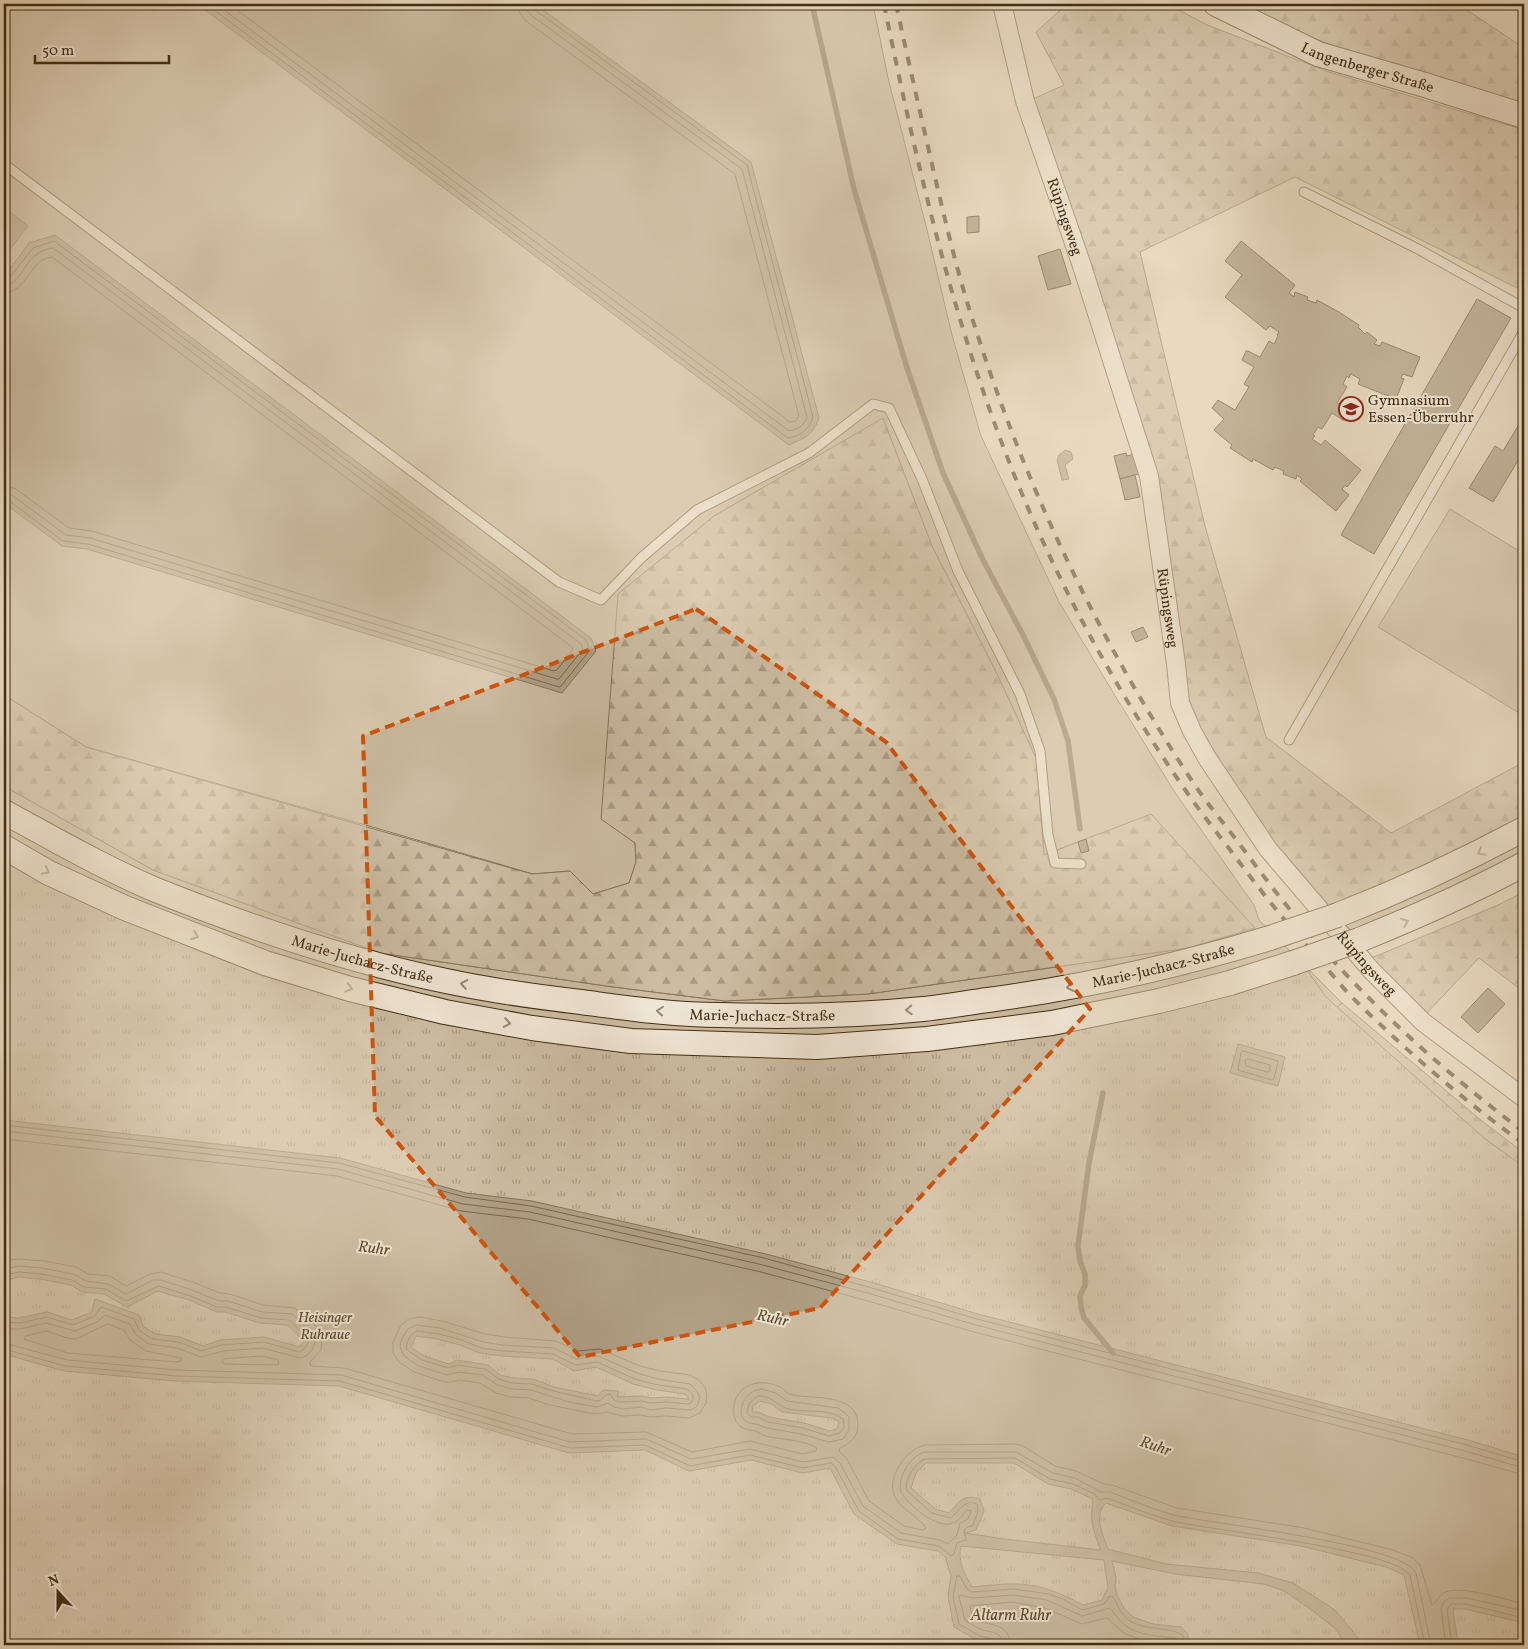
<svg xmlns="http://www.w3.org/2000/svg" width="1528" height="1649" font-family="Vollkorn,serif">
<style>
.grass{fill:#ccbca2;stroke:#87755a}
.forest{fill:url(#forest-firs);stroke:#87755a}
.park{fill:url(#park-tufts);stroke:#87755a}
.water{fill:#b09f84;stroke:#847256;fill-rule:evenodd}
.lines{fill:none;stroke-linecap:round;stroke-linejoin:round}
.shore{stroke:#79664b;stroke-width:1}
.stream{stroke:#847256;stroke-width:5.5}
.building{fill:#98876c;stroke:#422e12}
.service-casing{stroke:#6c593d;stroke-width:11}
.minor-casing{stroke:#6c593d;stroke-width:20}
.secondary-casing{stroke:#422e12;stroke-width:26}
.service{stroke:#f0e6d5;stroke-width:9}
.minor{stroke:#f0e6d5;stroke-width:18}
.secondary{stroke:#f0e6d5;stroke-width:24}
.rail{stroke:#422e12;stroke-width:4;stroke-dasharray:9 9;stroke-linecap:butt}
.secondary-bridge-casing{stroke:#422e12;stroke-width:26;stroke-linecap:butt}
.secondary-bridge{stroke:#f0e6d5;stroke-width:24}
.oneway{stroke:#998a74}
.marked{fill:none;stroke:#cf530d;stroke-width:4;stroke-dasharray:10 6;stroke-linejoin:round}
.labels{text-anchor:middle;stroke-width:4;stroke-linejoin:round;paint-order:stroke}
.street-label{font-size:15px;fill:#422e12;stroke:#f0e6d5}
.poi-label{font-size:15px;fill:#422e12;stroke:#f0e6d5;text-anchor:start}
.park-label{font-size:15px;font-style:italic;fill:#5e4a2f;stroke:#f0e6d5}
.water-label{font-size:16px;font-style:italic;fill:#5e4a2e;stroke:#f0e6d5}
</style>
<defs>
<pattern id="forest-firs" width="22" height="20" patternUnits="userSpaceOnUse" patternTransform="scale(1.25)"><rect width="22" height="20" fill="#ccbca2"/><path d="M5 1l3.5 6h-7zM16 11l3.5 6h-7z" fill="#a79983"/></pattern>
<pattern id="park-tufts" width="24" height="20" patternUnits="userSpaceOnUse" patternTransform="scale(1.25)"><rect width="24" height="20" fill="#ccbca2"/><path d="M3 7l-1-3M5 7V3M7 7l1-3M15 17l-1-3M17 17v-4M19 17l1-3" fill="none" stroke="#a79983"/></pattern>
</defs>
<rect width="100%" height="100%" fill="#e8d9bf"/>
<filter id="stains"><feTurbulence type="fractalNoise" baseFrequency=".004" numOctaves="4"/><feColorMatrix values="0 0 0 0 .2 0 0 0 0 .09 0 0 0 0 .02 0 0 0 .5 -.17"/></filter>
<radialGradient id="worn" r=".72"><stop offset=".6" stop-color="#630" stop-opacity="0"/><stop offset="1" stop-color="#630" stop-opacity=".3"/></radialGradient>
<g class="grass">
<path d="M4,4h869l15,74 39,152 25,105 29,101 78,166 58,97 59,95 78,111 5,15 83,83 -20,16 -1318,101v-334l149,84 227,83 226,33 119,15 143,-7 320,-46 -102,-109 -42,16 -8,-97 -40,-86 -64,-126 -49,-127 -169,97 -79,327 1,19 -7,21 -36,11 -23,-23 -37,3 -157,-46 -290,-81 -82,-52z"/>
<path d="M1450,509l74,45v162l-146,-89z"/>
<path d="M1524,841v10l-41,23 -130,57 -10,-7z"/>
</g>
<g class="forest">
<path d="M1067,4h101l39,21 122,47 195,58v138l-7,20 -222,-111 -155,75 65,274 61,211 125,96 133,-71v62l-200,87 -114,-155 -25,-54 -27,-200 -125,-403 31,-14 -28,-53z"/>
<path d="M1231,4h231l2,4 60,40v60l-93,-27 -186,-68z"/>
<path d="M883,418l49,128 64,126 40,86 8,97 107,-41 104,114 -67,20 -320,46 -143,7 -119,-15 -226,-33 -227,-83 -149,-84v-91l82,52 446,127 38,-3 23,23 36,-11 7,-21 -1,-19 -34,-24 17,-225 96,-78z"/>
<path d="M1524,892v100l-45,-34 -55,58 -55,-57 129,-54z"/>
<path d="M1342,1003l140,118 42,32v47l-202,-181z"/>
</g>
<path class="park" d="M4,858l154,73 103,44 87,26 99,24 131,20 480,-13 111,-21 101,-28 37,-13 19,27 158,141 40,29v478h-1520z"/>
<g class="water">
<path d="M197,4h338l216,158 68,256c-7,18 -13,19 -30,27z"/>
<path d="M4,207l24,19 -24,31z"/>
<path d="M55,235l536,403 5,13 -34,42 -475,-144 -25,-3 -58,-43v-226l25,-34z"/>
<path d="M1065,450l6,2 2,7 -8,6 4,14 -7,1 -5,-20 2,-5z"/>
<path d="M1238,1044l47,13 -7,29 -48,-13z"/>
<path d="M4,1120l336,38 126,35 66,8 234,53 108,29 104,31 490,126 56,17v166l-59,-14h-12l5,36h-38l-16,-70 -18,-8 -85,-21 -129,-20 -66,-23c-13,12 -3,32 2,46l58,15 92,9 35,10 42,27 24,29 3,6h-17l-8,-15 -24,-19 -29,-20 -20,-7 -89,-10 -63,-13 4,16 -1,9 2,9 7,13 9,9 20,7 28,3 7,7v11h-191l-18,-4 -25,-14 -6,-30 3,-22 -6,-18 -7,-6 -41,-7 -43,-30 -24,-46 -27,5 -52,-13 -62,11 -44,-21 -76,3 -230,-67 -164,-5 -111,-10 -60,-17v-37l15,1 28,-6 25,8 20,-8 3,-13 44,16 4,11 12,8 25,3 23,9 17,-6 44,-3 35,10 5,-6 -17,-16 -27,-2 -35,-11h-8l-28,-12 -31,-9 -31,16 -23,-13 -22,-2 -11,-7 -31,-6 -22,-2 -14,4zM416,1336l21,3 23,6 19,8 23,3 51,3 21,12 22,-4 37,17 24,6 28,4 4,5 -23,-2 -15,1 -9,-2 -25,1 2,-6 -16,-1 -5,6 -44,-9 -21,-8 -20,-1 -13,-3 -12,-10 -31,-5 -8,4 -25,-8 -13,-9zM760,1401l11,3 11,8 50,6 7,4 -2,7 -7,2 -26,-8 -35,-6 -10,-5h-7l1,-6zM926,1463h88l34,21 23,5 22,10c-3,23 -1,29 8,51l-97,-11 -39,-6 11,-3 8,-19 -4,-12c-17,-5 -20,2 -31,14l-14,-4 -24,-21 5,-15zM961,1546l143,14 4,28 -6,12 -19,5c-22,-12 -46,-22 -72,-21 -13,0 -26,2 -39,3 -7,-12 -15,-27 -11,-41z"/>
</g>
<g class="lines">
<g class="shore">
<path d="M206,4l582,434c12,-2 22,-9 25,-21l-66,-252 -212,-155 -3,-6"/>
<path d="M216,4l573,427c8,-1 16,-6 18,-14l-65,-248 -211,-154 -4,-5 -1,-6"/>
<path d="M229,4l561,418 6,-1 3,-5 -64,-242 -209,-153 -6,-8 -2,-9"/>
<path d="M4,279l6,-2 23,-29 21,-7 532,399 4,10 -29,36 -2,1 -471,-143 -25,-3 -55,-41 -4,-1"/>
<path d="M4,286c20,-2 20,-35 49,-38l528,396 2,5 -24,30h-2l-467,-141 -24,-3 -54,-40 -8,-2"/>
<path d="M4,293c24,-1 25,-34 48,-36l520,390 1,2 -16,21 -3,1 -462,-140 -23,-3 -53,-39 -12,-4"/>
<path d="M1243,1051l35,10 -4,18 -2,1 -34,-10 3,-17z"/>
<path d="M1248,1059l22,6v6l-3,1 -21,-6 -1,-5z"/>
<path d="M4,1125l335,38 126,34 66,9 233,52 108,30 105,31 490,126 57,17"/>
<path d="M4,1131l334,38 125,35 67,8 233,53 108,29 105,31 489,126 59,17"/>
<path d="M4,1139l333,37 124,35 67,8 233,53 107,29 106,31 489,126 61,17"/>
<path d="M4,1261l15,-2 25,2 32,6 12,7 22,2 16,10 24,-12 11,-2 34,11 25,10 10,1 33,11 32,3 22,19 5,10 -1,13 -11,12 1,4 33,2 228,66 74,-2 46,20 58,-11 53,13 13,-3 1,-3c-15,-9 -35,-8 -52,-12 -3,-1 -7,-4 -10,-5 -6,-1 -10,-1 -15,-5 -6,-5 -7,-13 -6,-21 4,-22 28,-27 46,-18 4,2 7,7 12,8 22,4 67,-2 66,31 0,11 -9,18 -18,22l-1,3 8,8 22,42 35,25 19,4 3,-2c-8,-12 -24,-18 -31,-31 -10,-18 12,-49 30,-52l91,-1 7,2 32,20 21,5 28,13 8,1 65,23 127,20 89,22 20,8 7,7 12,40c5,-3 7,-10 14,-13 15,-7 61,8 78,12"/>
<path d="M4,1269l15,-3 23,2 31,6 13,7 22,3 18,10 27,-14h8l31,10 27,11h9l34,11 30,2 20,19 3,9 -3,8 -6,6 -6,2 -37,-10 -40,3 -22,6 -24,-9 -28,-4 -13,-9 -6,-11 -25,-9 -8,7 -22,9 -29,-8 -26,6h-16"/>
<path d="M4,1275l15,-3 22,2 31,6 12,7 22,2 20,12 33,-15 31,10 27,11h9l35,11 28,2 18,17 2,5 -6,8 -4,2 -35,-10 -43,3 -20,6 -22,-9 -27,-3 -13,-9 -5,-11 -33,-12 -6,9 -22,9 -26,-8 -27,6 -16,-1"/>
<path d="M420,1317l22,4 43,13 19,3 52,4 21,10 23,-2 40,17 20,5 30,4 9,5 6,8 2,8 -1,7 -6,10 -11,5 -23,-2 -16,1 -10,-2 -18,1 -15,-4 -12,2 -45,-9 -21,-7 -18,-1 -15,-4 -16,-10 -20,-3 -8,2h-8l-30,-10 -15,-10 -6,-9v-11l8,-17 8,-6z"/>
<path d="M108,1324l16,6 6,10 16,11 35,7v3l-5,1 -108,-9 -44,-14 2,-3 20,-5 21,7 9,1z"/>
<path d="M416,1325l24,3 43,14 20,3 51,3 22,11 22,-3 39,17 21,6 32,5 7,7 3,7 -3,8 -6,4 -25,-2 -15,2 -10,-3 -18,2 -9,-2 -6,-4 -11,4 -28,-5 -38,-12 -19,-1 -15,-4 -14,-10 -24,-3 -12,3 -28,-9 -15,-10 -4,-9 1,-6 6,-11z"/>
<path d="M417,1331l22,3 23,6 19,8 22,3 50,3 22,11 22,-3 38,17 23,6 29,4 6,6v4l-2,4 -3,1 -22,-2 -15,1 -10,-2 -18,1 -8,-1 -5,-7 -4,1 -5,5 -4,1 -44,-10 -21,-7 -20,-1 -13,-4 -14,-10 -27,-4 -10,3 -26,-8 -15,-10c-2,-6 3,-17 10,-19z"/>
<path d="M4,1343l63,17 109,10 165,5 229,67 76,-3 45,20 59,-10 53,13 30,-5 7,6 23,43 38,27 39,7 8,4 9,-9 3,-12 8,-4 3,-8 -4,-1c-4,4 -8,11 -14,13 -15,7 -45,-18 -52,-31 -4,-15 9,-35 23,-40h92l37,21 22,5 26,14h9c21,8 42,17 64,23 38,9 229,29 242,58l15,72"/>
<path d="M4,1349l61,17 111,10 164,5 230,67 75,-3 45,21 60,-11 53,13 28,-5 4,3 24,45 39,28 41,7 12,10 3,-2 3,-11 9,-3 -2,-9 2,-3 7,-3 5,-14 -1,-7c-13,-6 -18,9 -27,14l-18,-5 -26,-23c0,-13 8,-26 19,-31l90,-1 35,21 23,5 22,10 4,6 8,-2c22,8 43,17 65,23 37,9 223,29 238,54l15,70"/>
<path d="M263,1356l15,4 1,4 -2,1 -53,-1 -2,-3 2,-2z"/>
<path d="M761,1389l15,4 11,8 51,7 7,5 4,4v13l-6,9 -14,3 -28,-8 -34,-6 -11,-4 -7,-1 -5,-3 -3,-6c0,-13 7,-23 20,-25z"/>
<path d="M758,1396c13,-1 16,7 25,11 17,8 43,-1 60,12l1,8 -4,6 -11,3 -26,-8 -35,-6 -10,-5h-7l-4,-4 2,-9z"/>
<path d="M997,1645l-4,-6 -13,-3 -21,-12 -6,-27 4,-21h3l7,13 4,3 42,-3 36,5 14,5 19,11 22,-6 5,-7 3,-1c6,8 8,19 18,25 15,10 43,5 53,15l1,9"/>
<path d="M1003,1645c-1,-14 -10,-12 -20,-15 -7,-2 -13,-7 -18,-10l-6,-23 1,-2 13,3 40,-3 34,5 35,16 28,-8c5,6 9,13 16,18 13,10 34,10 50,12l2,7"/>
<path d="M1010,1645c0,-16 -10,-19 -24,-22 -5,-1 -10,-5 -14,-7l-2,-10 43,-4 32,6 37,16 25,-6 18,16 23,8 22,3"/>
<path d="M1446,1645l-5,-36 3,-7 5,-4h18l57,13"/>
<path d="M1452,1645l-5,-35 4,-6h15l58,14"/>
</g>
<g class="stream">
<path d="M812,4l42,185 53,179 36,105 40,87 40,75 31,64 14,42 12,88"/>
<path d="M1103,1093l-14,70 -11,83 2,15 5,13v11l-5,11 1,11 3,11 29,35"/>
</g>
</g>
<g class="building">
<path d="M979,216v16l-12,1v-16z"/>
<path d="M1241,241l54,44 -6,8 5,4 1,-5 13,5 -1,3 9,3 1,-3 22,12 20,13 -1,2 7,7 2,-2 10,8 -3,4 6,2 2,-4 38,15 -8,20 -9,-3 -2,4 3,1 -8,20 -38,-15 2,-5 -9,-5 -2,4 -2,-2 -4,8 4,3 -10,16 12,7 1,2 -4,7 -3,1 -11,-7 -10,16 -4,-2 -5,8 2,1 -3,3 9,6 4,-5 36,30 -14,17 -2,-2 -3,4 7,6 -13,16 -36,-30 2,-2 -5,-4 -1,4 -13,-5 1,-3 -9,-4 -2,3 -20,-11 -1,3 -22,-14 2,-3 -18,-15 10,-11 -12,-11 6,-8 17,10 14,-23 -5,-3 10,-17 -12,-7 4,-9h2l12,6 9,-16 5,3 4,-8 -1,-1 2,-3 -9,-6 -4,4 -41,-33 17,-22 -17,-14z"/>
<path d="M1060,249l11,35 -23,6 -10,-34z"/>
<path d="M1477,299l34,19 -137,236 -33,-19z"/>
<path d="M1524,416v46l-5,-3 -26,43 -24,-14 26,-42 8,5z"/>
<path d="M1126,453l1,3 7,-2 5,20 -19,5 -6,-23z"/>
<path d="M1135,475l5,22 -15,3 -5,-21z"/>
<path d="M1143,627l5,10 -12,5 -5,-10z"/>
<path d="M1086,839l3,12 -8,2 -3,-11z"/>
<path d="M1488,988l17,16 -27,29 -17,-16z"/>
</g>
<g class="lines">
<defs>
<g id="service">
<path d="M4,164l555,418 42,18 40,-42 56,-48 112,-57 64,-49 16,4 33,71 36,92 62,123 20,57 8,84 7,28 26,1"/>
<path d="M1304,192l114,57 106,59"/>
<path d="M1289,740l235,-409"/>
</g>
<g id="minor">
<path id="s1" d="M1002,4l23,97 56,162 68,213 27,188 4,39 12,28 15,27 61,91 104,122 51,51 101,76"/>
</g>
<g id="secondary">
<path id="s2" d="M1216,4l102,50 107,31 99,31"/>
<path id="s3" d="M4,812c50,27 100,56 152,78 95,38 195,72 295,92 43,9 87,15 130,20 46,6 92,13 138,13 67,2 136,1 204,-6 21,-2 43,-6 65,-9 96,-13 190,-34 282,-62"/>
<path d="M4,847l45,26 76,35 140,55 85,26 95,23 87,16 99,13 186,6 110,-8 125,-16 107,-22 71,-18 63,-20"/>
<path d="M1338,915c64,-25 126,-54 186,-86"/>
<path d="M1359,940c57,-23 111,-47 165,-76"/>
</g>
</defs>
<use href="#service" class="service-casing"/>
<use href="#minor" class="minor-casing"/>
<use href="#secondary" class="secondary-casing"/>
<use href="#service" class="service"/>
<use href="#minor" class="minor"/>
<use href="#secondary" class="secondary"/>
<g class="rail">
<path d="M884,4c35,173 76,348 147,511 42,96 94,189 155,276 15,22 32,43 48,64 28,38 58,75 90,110 11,13 23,28 36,40 51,50 106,97 164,139"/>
<path d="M896,4c12,56 25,112 38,169 12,51 24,103 41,154 51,161 124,313 217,454 16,24 35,46 52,69 37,50 76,99 120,143 49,50 104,97 160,139"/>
</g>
<defs>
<g id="secondary-bridge">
<path d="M1270,938l68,-23"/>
<path d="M1293,963l66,-23"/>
</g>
</defs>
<use href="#secondary-bridge" class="secondary-bridge-casing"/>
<use href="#secondary-bridge" class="secondary-bridge"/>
</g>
<defs><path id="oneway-chevron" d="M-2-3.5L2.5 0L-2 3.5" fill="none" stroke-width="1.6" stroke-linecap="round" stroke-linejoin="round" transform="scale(1.25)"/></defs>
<g class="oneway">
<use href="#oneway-chevron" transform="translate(1481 852) rotate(151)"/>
<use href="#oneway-chevron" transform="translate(46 871) rotate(28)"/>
<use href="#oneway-chevron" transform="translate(1405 922) rotate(-22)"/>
<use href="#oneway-chevron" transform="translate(195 936) rotate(21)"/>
<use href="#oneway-chevron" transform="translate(464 984) rotate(-170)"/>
<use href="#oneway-chevron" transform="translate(1070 987) rotate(169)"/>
<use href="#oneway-chevron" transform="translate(349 988) rotate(15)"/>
<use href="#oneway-chevron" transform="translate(909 1010) rotate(177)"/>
<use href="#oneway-chevron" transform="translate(660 1011) rotate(-175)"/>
<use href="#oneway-chevron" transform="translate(507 1023) rotate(10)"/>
</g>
<path d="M0 0H1528V1649H0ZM696,609l190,133 204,267 -270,299 -240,49 -205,-241 -12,-380z" fill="#e8d9bf" fill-opacity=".55" fill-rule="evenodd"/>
<path class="marked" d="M696,609l190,133 204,267 -270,299 -240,49 -205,-241 -12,-380z"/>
<defs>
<symbol id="school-ring" viewBox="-11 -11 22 22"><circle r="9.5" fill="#f0e6d5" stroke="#8f2418" stroke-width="1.5"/><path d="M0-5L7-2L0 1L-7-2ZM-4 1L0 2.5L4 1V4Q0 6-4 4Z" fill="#8f2418"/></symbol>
</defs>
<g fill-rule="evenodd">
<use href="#school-ring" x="1337" y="395" width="28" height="28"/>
</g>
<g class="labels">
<g class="street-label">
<text dy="5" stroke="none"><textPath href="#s2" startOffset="165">Langenberger Straße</textPath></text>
<text dy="5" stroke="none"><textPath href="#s1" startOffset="222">Rüpingsweg</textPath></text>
<text dy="5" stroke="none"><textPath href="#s1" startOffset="628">Rüpingsweg</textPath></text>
<text dy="5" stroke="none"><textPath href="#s3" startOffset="389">Marie-Juchacz-Straße</textPath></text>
<text dy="5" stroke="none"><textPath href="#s1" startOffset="1046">Rüpingsweg</textPath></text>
<text dy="5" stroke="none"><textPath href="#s3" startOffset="1199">Marie-Juchacz-Straße</textPath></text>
<text dy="5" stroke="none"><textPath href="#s3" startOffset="794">Marie-Juchacz-Straße</textPath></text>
</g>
<g class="poi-label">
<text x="1368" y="405">Gymnasium<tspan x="1368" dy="17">Essen-Überruhr</tspan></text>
</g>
<g class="park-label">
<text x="325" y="1322">Heisinger<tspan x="325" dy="17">Ruhraue</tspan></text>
</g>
<g class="water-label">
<text transform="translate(374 1247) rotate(7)" y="6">Ruhr</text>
<text transform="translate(773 1317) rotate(13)" y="6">Ruhr</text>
<text transform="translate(1156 1445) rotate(19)" y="6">Ruhr</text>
<text x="1011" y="1620">Altarm Ruhr</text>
</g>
</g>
<rect width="1528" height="1649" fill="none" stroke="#e8d9bf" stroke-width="20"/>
<rect x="5" y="5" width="1518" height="1639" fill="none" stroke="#422e12" stroke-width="2.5"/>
<rect x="10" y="10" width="1508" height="1629" fill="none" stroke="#422e12"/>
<g transform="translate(58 1592) rotate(339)" stroke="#f0e6d5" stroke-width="4" paint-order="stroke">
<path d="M0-4L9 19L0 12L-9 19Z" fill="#422e12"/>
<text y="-8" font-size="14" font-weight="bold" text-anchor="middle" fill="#422e12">N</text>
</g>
<path d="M35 55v8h134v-8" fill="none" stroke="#422e12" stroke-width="2.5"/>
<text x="42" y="55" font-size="15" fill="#422e12" stroke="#f0e6d5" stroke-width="4" paint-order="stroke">50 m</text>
<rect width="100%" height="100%" filter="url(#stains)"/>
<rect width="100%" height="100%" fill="url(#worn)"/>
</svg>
